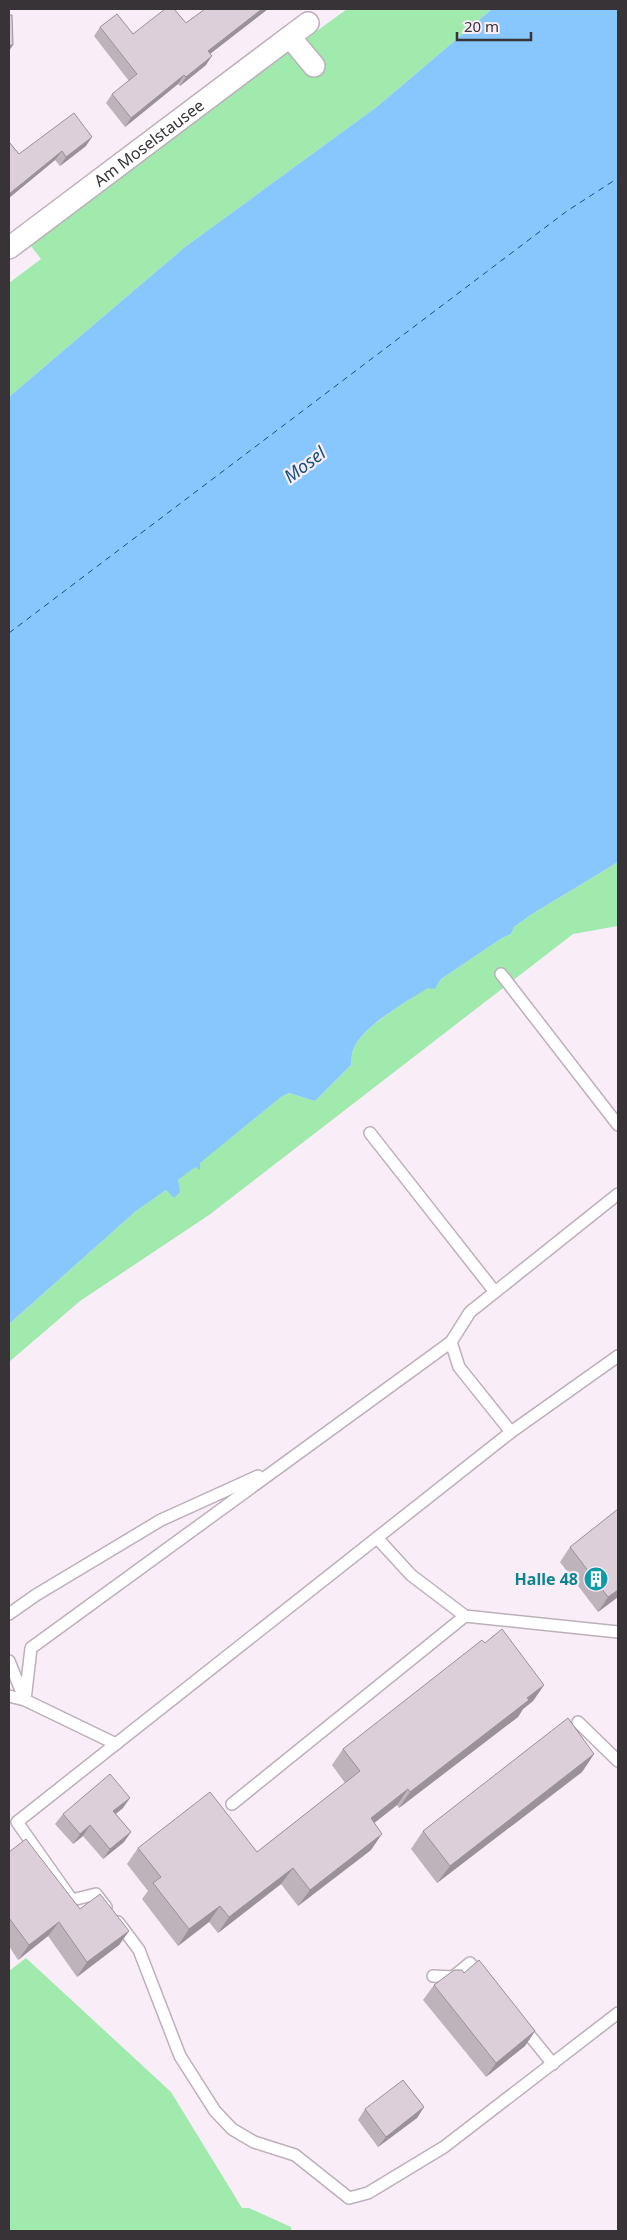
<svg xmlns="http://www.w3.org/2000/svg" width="627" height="2240" font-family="'Noto Sans',sans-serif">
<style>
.green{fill:#9feaac}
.water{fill:#87c7fe}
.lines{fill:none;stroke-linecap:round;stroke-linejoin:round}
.ferry{stroke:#14517c;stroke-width:1;stroke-dasharray:6 5;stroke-linecap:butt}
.service-casing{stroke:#bcb0bb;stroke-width:14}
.minor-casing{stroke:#bcb0bb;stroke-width:24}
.service{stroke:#fff;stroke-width:11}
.minor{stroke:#fff;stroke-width:21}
.wall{fill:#beb2bb}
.shaded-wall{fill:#9b9198}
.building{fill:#ddcfd9;stroke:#9b9198}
.labels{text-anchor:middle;stroke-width:4.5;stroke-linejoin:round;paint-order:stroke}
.street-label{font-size:16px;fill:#373337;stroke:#f9edf8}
.culture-label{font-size:16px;font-weight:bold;fill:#0d838f;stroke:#f9edf8;text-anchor:end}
.water-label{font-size:18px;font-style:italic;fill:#14517c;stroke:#f9edf8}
</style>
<rect width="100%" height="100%" fill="#f9edf8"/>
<g class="green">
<path d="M347,9h145l-114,97 -193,141 -176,150v-114l32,-24 -13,-17z"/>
<path d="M618,862v64l-45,8 -364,281 -129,86 -71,61v-38l127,-113 30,-21 8,7 4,-17 103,-83 8,-4 26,8 36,-36c1,-5 0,-10 2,-15 8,-23 55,-49 75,-63l7,2 6,-10 61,-41 9,-4 3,-7 18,-13z"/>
<path d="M26,1958l145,134 71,116h7l42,19v4h-282v-260z"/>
</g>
<path class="water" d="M492,9h126v853l-86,52 -18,13 -3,7 -9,4 -61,41 -6,10 -7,-1c-21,13 -67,39 -75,62 -2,5 -1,10 -2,15l-36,36 -26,-8 -8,4 -81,66v7l-5,-3 -17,13 2,12 -6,6 -8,-8 -30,21 -127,113v-927l176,-150 193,-141z"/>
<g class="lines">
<path class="ferry" d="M9,633l558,-422 51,-33"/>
<defs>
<g id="service">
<path d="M501,974l117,151"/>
<path d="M370,1133l125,159"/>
<path d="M511,1432l-52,-65 -8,-25 19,-30 148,-118"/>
<path d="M378,1539l33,36 54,41 153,16"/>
<path d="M9,1614l27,-19 125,-75 97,-44"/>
<path d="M9,1661l16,39 -16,-4"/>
<path d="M578,1722l40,39"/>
<path d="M116,1744l-91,-44 6,-52 420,-306"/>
<path d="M232,1804l233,-188"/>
<path d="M106,1907l-10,-13 -24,6 -55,-78 494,-390 107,-76"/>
<path d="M118,1922l21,28 41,106 35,55 17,18 22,13 41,13 54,43 19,-5 76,-46 174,-134"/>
<path d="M433,1976l20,1 17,-14 12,14"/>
<path d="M522,2026l31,38"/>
</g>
<g id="minor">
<path d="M290,37l24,29"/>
<path id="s1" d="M9,248l299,-225"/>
</g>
</defs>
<use href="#service" class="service-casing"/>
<use href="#minor" class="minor-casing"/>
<use href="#service" class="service"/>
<use href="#minor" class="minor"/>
</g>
<g class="wall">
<path d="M205,9h63l-58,45 -4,11 -26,21 -2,-2 -53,43 -19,-24 6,-9 17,-13 -35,-45 6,-9 33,7 53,-11z"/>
<path d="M9,142l10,12 67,-8 -26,20 -5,-6 -46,38z"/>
<path d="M570,1547l48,50 -20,15 -38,-50z"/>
<path d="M485,1643l59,42 -11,16 -10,8 -5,8 -119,91 -2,-3 -23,18 -3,27 -73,56 -17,-22 -63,49 -9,-11 -31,24 -36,-47 6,-8 -21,-27 11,-16 119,4 88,-69 -13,-18 11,-16z"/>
<path d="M594,1754l-12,18 -145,111 -26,-34 12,-18z"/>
<path d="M123,1808l-7,6 15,18 -7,10 -21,17 -20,-23 -10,8 -18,-20 8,-10z"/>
<path d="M9,1852l71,57 49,22 -10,14 -42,32 -29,-41 -30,24 -9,-14z"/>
<path d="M464,1973l71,58 -10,15 -39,31 -63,-77 11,-15z"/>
<path d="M424,2107l-7,11 -39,29 -20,-27 7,-11z"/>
</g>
<g class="shaded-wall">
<path d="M262,9h6l-66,51 6,-9z"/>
<path d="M9,45h4l-4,6z"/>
<path d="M212,56l-6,9 -26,21 6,-9z"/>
<path d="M184,75l-6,9 -53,43 6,-9z"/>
<path d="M92,137l-6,9 -26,20 6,-9z"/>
<path d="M62,151l-7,9 -46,38v-4z"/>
<path d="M618,1590v7l-20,15 10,-15z"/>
<path d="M544,1685l-11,16 -10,8 -5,8 -119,91 11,-16z"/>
<path d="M594,1754l-12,18 -145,111 13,-17z"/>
<path d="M408,1789l-11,16 -38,30 12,-17z"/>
<path d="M130,1798l-7,10 -17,13 7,-10z"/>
<path d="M90,1825l-7,11 -10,8 7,-10z"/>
<path d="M131,1832l-7,10 -21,17 7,-10z"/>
<path d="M382,1834l-11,16 -73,56 12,-16z"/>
<path d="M293,1868l-12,16 -63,49 11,-16z"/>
<path d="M220,1906l-11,16 -31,24 11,-17z"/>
<path d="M59,1922l-11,14 -30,24 11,-15z"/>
<path d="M129,1931l-10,14 -42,32 10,-15z"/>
<path d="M535,2031l-10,15 -39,31 10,-14z"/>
<path d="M424,2107l-7,11 -39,29 8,-10z"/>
</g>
<g class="building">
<path d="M165,9h9l12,14 19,-14h57l-54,42 4,5 -26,21 -2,-2 -53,43 -19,-24 25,-20 -37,-47 17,-13 16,20z"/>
<path d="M9,15h3l1,30h-4z"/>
<path d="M74,113l18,24 -26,20 -4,-6 -53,43v-52l10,12z"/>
<path d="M618,1509v81l-10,7 -38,-50z"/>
<path d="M502,1629l42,56 -17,13 2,2 -119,92 -2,-3 -37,29 11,16 -72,56 -17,-22 -64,49 -9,-11 -31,23 -36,-46 8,-6 -23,-29 72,-56 47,60 103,-81 -17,-22 139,-109 3,3z"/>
<path d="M568,1718l26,36 -144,112 -27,-35z"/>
<path d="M110,1774l20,24 -17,13 18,21 -21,17 -20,-24 -10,9 -17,-20z"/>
<path d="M26,1839l54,70 20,-15 29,37 -42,31 -28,-40 -30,23 -20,-27v-66z"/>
<path d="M479,1960l56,71 -39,32 -62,-78 20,-15h8l2,3z"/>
<path d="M403,2080l21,27 -38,30 -21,-28z"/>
</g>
<defs>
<symbol id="building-disc" viewBox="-11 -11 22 22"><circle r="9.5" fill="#0f9aa8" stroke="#f9edf8"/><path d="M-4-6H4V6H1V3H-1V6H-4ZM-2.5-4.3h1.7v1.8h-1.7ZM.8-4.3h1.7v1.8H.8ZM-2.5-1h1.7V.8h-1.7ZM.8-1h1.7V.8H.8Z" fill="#fff"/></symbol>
</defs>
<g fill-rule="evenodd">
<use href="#building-disc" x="582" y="1565" width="28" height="28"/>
</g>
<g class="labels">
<g class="street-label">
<text dy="6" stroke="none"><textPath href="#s1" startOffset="175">Am Moselstausee</textPath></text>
</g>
<g class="culture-label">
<text x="578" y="1585">Halle 48</text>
</g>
<g class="water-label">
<text transform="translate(305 465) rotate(-37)" y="6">Mosel</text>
</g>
</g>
<rect width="627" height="2240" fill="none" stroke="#373337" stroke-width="20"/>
<path d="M457 32v8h74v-8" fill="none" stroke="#373337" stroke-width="2.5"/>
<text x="464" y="32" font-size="15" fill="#373337" stroke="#f9edf8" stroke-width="4" paint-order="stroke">20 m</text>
</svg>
